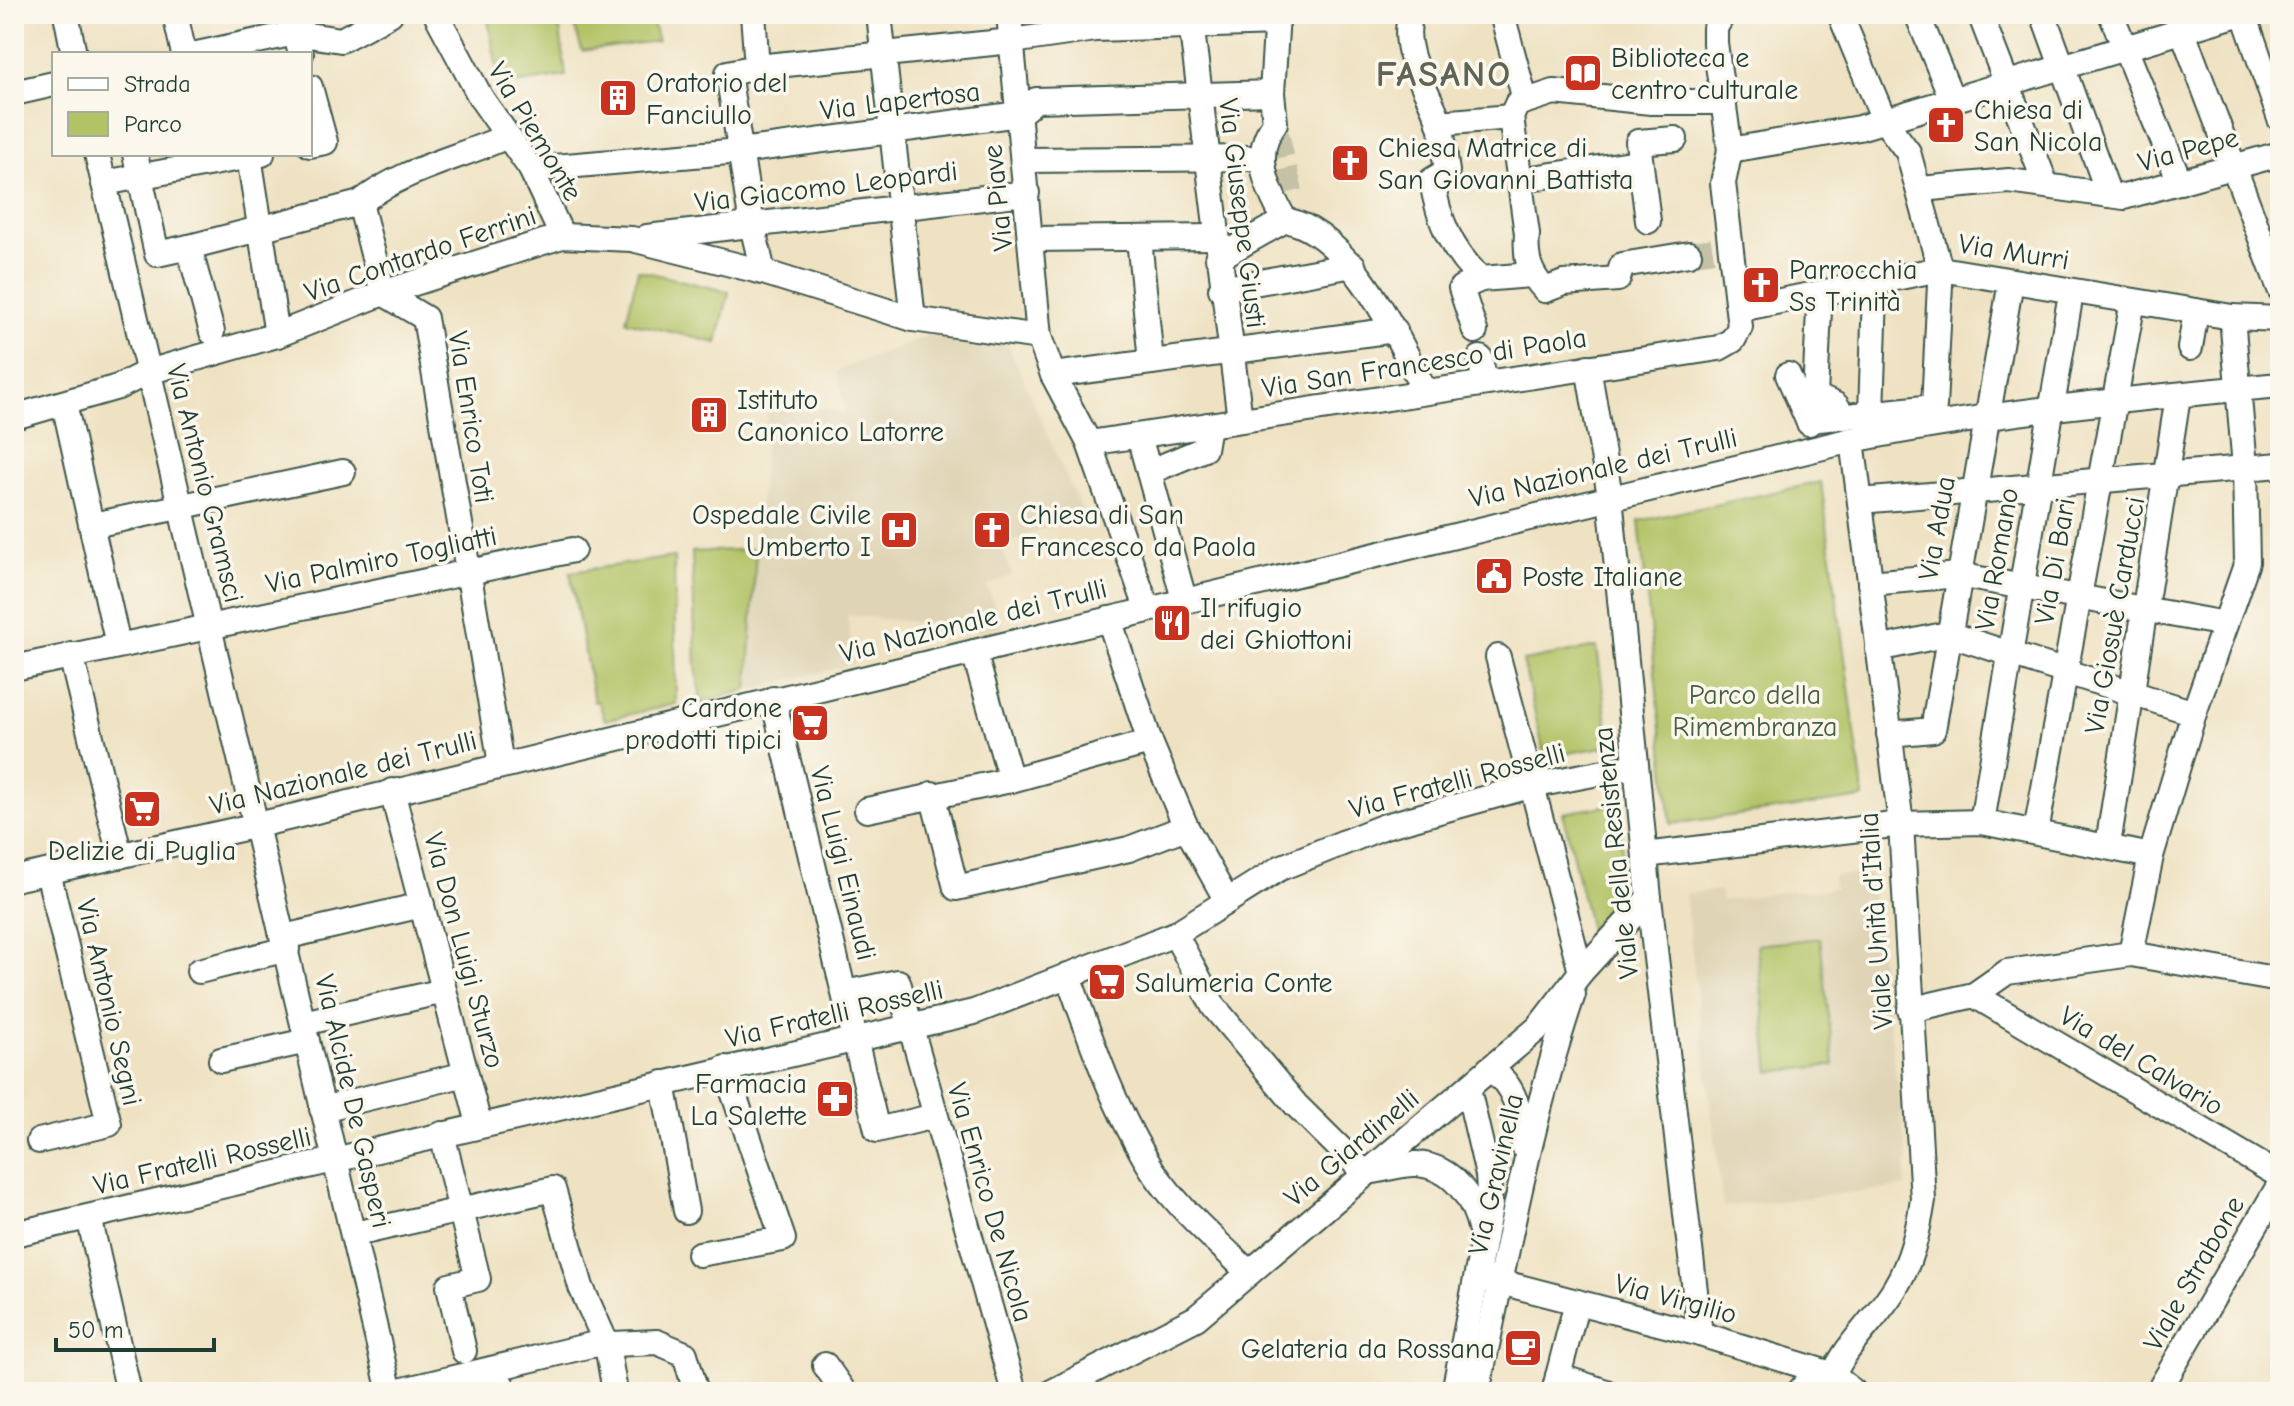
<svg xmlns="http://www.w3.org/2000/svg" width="2294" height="1406" font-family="'Comic Neue',sans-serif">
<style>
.built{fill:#dfd4b5}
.green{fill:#b2c366;stroke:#68804d;stroke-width:2}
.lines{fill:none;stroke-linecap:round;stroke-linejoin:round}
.minor-tunnel{stroke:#c5c1a6;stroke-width:24;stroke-dasharray:24 12;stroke-linecap:butt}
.minor-casing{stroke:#3e5649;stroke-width:28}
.minor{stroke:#fff;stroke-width:24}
.labels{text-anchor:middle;stroke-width:7;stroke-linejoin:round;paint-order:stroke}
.poi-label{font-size:28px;fill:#1f3d34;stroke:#fbf7ec;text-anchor:start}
.street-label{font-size:28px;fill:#1f3d34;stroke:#fbf7ec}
.park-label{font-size:28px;fill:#445e40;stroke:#fbf7ec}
.district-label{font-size:36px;font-weight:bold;letter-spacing:2px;fill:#5f6454;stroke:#fbf7ec}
</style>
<rect width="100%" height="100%" fill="#fbf7ec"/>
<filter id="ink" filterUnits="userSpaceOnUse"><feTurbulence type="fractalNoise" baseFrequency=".0125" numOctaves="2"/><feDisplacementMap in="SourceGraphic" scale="16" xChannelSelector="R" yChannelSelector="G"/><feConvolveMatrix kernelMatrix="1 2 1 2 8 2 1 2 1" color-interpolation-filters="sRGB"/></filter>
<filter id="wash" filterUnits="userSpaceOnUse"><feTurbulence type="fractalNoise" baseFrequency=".006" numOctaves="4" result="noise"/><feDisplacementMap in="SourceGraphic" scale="32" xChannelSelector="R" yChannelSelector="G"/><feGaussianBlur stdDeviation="1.8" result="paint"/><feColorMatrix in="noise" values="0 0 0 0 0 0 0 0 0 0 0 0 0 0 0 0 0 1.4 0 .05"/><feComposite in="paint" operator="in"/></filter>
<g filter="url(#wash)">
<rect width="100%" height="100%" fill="#efe2c3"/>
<g class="built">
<path d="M929,335l79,10 74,167 -81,35 11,28 -25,11 16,43 -24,7 -7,-12 -30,6v-5l-95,-10 8,49 -107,26 5,-111 15,-172 50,5v-5l28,6 -9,-42z"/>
<path d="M1869,872l38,284 -2,31 -182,20 -38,-313 35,-4 2,11 64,-10h28l20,-3 -1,-12z"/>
</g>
<g class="green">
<path d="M487,14h71l8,62 -66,10z"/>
<path d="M571,14h79l8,27 -76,10z"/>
<path d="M638,270l91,22 -12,51 -91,-22z"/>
<path d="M1821,482l43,316 -193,26 -32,-303z"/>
<path d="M756,549l-8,141 -47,12 -5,-36 -4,-114z"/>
<path d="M674,557l2,147 -71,16 -7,-19 -4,1 -24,-130z"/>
<path d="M1597,647l13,99 -65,11 -22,-96z"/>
<path d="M1618,804l8,94 -34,41 -29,-126z"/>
<path d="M1820,938l14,127 -64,7 -13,-127z"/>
</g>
</g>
<g filter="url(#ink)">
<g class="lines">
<g class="minor-tunnel">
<path d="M1277,134l17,70"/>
<path d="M1689,254l24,-4"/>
</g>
<defs>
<g id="minor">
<path d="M66,14l8,40"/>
<path d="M175,14l9,40"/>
<path d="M290,14l11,40"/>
<path d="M436,14l45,84 50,71 31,67"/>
<path d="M753,14l4,53 -29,6 24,152 11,47"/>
<path d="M879,14l34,305"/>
<path d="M1009,14l30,323 14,38 36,68 58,165"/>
<path d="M1190,14l50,406"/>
<path d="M1277,14l-5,79 3,30c-24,30 -8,66 10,97 65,12 113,118 140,172"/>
<path d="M1411,14c-12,36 16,74 28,107 5,16 5,34 8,50l-15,9c6,40 20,72 49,99"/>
<path d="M1502,14l23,86"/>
<path d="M1723,14l-8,14v15l15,107 129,-22 379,-114"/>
<path d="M1840,14l44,106 24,32 32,117"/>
<path d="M1917,14l35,85"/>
<path d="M1980,14l66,171"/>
<path d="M2043,14l66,181"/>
<path d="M2111,14l69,168"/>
<path d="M2176,14l104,275"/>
<path d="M2244,14l36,105"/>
<path d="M197,54l98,-21 46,7 49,-26"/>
<path d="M757,67l255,-26 83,-12 182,-6"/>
<path d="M310,87l15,55 -15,3"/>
<path d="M14,93l40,-9"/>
<path d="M1511,117l16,117c-2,24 2,39 18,56l19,-7 54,-4 4,-14 67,-11"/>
<path d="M1511,117l6,-13 37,-12 97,10h72"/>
<path d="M1439,123l72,-6"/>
<path d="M97,154l293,1238"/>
<path d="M135,154l22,100 32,-7"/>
<path d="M249,156l28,179"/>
<path d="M1024,160l238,-2"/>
<path d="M531,169l209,-18 279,-37 17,-14 236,-7"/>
<path d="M1519,180l119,-18"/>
<path d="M104,183l158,-29"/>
<path d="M1920,189l89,-8 115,16 156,-43"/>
<path d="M360,203c43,-34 96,-44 145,-66"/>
<path d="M1648,221l-10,-79 37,-3"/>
<path d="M647,237l380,-44"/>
<path d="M1139,238l12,124"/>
<path d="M1032,239l183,-2"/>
<path d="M1218,258l67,-38"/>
<path d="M1221,289l132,-24"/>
<path d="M1740,309l200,-40 292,48 48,2"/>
<path d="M1819,310l-4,86 21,9 8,12"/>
<path d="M1475,331l-14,-43 20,-9 50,-4"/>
<path d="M212,332l-23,-85 171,-44 23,90 42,25 76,446"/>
<path d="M2190,348l6,-37"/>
<path d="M1480,358l5,25"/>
<path d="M1588,367l22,129 39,402 51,436"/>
<path d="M1053,375l342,-45"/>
<path d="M1788,375l21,48"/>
<path d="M64,403l54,242"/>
<path d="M1871,413l4,-120"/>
<path d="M14,417l104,-30 30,-15 129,-37 106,-42 179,-57 70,3 131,33 150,47 126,18"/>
<path d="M1809,420l125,-13 6,-123"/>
<path d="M1139,436l45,163"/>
<path d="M1089,443l630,-95 14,-8 7,-13 -17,-144 7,-33"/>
<path d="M1149,472l55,-23 4,-24"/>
<path d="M1860,501l420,-36"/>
<path d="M103,523l240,-51"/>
<path d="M1870,583l88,-8 267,49"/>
<path d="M1109,619l41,123 36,85 41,74"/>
<path d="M1878,649l70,-15 246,79"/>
<path d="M974,652l37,128"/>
<path d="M71,655l49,201"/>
<path d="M1498,657l83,315"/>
<path d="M14,668l559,-118"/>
<path d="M773,699l104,431 58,-14"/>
<path d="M1889,734l44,-4 76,-437"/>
<path d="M392,791l87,333"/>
<path d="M932,794l24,94 173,-39 57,-22"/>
<path d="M867,810l144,-30 139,-38"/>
<path d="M1982,822l87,-517"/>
<path d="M2036,832l97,-531"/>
<path d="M2108,845l70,-449"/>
<path d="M1645,855l256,-31 81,-2 169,34"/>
<path d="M14,879l244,-54 1594,-385c141,-28 285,-42 428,-55"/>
<path d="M1175,934l39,73 82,98 69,68"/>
<path d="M284,937l138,-32"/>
<path d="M2131,954l20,-98 43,-143 53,-151 -2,-95 -13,-150"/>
<path d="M199,971l88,-22"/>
<path d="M1068,975c22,62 43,126 77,183 25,44 68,79 104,115"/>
<path d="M845,993l53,-11 116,410"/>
<path d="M1974,995l306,181"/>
<path d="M1910,1010l64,-15 33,-23 124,-18 149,26"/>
<path d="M303,1023l141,-32"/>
<path d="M221,1060l86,-19"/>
<path d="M1489,1069c29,16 31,48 35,79"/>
<path d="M663,1083l23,128"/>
<path d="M322,1109l144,-35"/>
<path d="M442,1134l36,145 -29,7 15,65"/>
<path d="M39,1141l70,-17 -61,-252"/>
<path d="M1367,1172c16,-2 35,-9 50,-8 37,3 57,35 64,67"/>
<path d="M89,1217l40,175"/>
<path d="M14,1234l960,-222 201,-78 105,-66 105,-42 145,-40 106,-20"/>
<path d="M355,1234l198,-45 28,98 26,58 8,47"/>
<path d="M699,1254l84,-15 -58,-171"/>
<path d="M1477,1276l223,58 131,40 23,18"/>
<path d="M825,1365l19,27"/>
<path d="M492,1369l14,23"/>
<path d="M1558,1376l48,16"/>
<path d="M395,1392l196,-47 66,-3 28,12 11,38"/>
<path d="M1052,1392l144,-74 342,-290 43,-56 68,-74"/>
<path d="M1454,1392l36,-185 -2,-32 -20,-86"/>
<path d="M1477,1392c29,-133 52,-269 96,-398"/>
<path d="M1554,1392l23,-90"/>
<path d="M1799,1392l12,-14 20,-4"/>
<path d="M1828,1392c8,-40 46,-69 67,-104 17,-28 23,-57 28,-88l-22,-376 -49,-384"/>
<path d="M2158,1392l122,-208"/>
</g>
</defs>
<use href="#minor" class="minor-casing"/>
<use href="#minor" class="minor"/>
</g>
</g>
<defs>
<symbol id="library-square" viewBox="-11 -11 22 22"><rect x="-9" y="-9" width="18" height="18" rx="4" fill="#c8321e" stroke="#fbf7ec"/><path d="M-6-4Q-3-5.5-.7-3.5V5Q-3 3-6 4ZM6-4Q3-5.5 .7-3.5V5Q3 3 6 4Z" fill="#fff"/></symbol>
<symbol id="building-square" viewBox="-11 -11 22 22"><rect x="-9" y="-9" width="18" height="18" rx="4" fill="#c8321e" stroke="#fbf7ec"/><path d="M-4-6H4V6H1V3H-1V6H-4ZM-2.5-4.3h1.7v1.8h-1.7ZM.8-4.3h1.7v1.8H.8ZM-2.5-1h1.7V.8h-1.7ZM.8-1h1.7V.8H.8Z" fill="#fff"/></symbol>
<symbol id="church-square" viewBox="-11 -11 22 22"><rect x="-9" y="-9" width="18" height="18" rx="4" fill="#c8321e" stroke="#fbf7ec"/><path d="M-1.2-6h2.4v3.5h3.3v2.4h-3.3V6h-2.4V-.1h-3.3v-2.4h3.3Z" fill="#fff"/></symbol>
<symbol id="hospital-square" viewBox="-11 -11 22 22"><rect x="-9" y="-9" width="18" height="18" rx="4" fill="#c8321e" stroke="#fbf7ec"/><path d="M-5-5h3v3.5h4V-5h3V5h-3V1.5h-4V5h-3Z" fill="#fff"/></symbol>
<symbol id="civic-square" viewBox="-11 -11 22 22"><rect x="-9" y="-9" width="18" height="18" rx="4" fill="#c8321e" stroke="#fbf7ec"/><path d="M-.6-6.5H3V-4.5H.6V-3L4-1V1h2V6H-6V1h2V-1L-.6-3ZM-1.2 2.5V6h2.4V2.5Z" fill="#fff"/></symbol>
<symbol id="restaurant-square" viewBox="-11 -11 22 22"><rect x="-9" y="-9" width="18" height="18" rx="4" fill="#c8321e" stroke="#fbf7ec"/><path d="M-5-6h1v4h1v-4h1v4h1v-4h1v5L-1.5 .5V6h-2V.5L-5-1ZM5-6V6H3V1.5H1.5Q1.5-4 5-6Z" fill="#fff"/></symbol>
<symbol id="supermarket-square" viewBox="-11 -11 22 22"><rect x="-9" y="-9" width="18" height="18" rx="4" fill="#c8321e" stroke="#fbf7ec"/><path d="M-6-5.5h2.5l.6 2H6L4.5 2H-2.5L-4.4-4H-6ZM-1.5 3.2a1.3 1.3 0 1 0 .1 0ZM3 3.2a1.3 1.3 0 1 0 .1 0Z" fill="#fff"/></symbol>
<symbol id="pharmacy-square" viewBox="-11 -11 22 22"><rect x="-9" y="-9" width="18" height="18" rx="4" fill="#c8321e" stroke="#fbf7ec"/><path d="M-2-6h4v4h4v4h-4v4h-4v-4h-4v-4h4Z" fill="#fff"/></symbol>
<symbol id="cafe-square" viewBox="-11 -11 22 22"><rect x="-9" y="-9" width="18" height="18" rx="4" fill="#c8321e" stroke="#fbf7ec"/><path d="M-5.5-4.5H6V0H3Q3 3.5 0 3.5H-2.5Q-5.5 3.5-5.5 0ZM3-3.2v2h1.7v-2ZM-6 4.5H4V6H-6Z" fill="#fff"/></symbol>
</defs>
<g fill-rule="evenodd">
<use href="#library-square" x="1561" y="51" width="44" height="44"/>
<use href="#building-square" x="596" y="76" width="44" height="44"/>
<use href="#church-square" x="1924" y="103" width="44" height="44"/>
<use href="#church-square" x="1328" y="141" width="44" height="44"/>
<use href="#church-square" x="1739" y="263" width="44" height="44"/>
<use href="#building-square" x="687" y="393" width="44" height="44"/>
<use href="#hospital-square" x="877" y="508" width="44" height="44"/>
<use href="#church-square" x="970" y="508" width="44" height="44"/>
<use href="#civic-square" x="1472" y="554" width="44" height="44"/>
<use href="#restaurant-square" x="1150" y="601" width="44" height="44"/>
<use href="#supermarket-square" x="788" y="701" width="44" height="44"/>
<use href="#supermarket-square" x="120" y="787" width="44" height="44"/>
<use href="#supermarket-square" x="1085" y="960" width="44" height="44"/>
<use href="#pharmacy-square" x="813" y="1077" width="44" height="44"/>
<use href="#cafe-square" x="1501" y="1326" width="44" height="44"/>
</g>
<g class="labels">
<g class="poi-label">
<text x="1611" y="67">Biblioteca e<tspan x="1611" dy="32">centro culturale</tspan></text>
<text x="646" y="92">Oratorio del<tspan x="646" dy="32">Fanciullo</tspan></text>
<text x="1974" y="119">Chiesa di<tspan x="1974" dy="32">San Nicola</tspan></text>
<text x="1378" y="157">Chiesa Matrice di<tspan x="1378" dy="32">San Giovanni Battista</tspan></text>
<text x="1789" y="279">Parrocchia<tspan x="1789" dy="32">Ss Trinità</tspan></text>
<text x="737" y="409">Istituto<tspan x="737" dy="32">Canonico Latorre</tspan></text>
<text x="871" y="524" text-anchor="end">Ospedale Civile<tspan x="871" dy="32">Umberto I</tspan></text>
<text x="1020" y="524">Chiesa di San<tspan x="1020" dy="32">Francesco da Paola</tspan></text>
<text x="1522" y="586">Poste Italiane</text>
<text x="1200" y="617">Il rifugio<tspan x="1200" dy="32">dei Ghiottoni</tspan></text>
<text x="782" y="717" text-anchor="end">Cardone<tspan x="782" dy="32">prodotti tipici</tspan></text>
<text x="142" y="860" text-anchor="middle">Delizie di Puglia</text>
<text x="1135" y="992">Salumeria Conte</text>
<text x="807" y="1093" text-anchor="end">Farmacia<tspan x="807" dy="32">La Salette</tspan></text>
<text x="1495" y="1358" text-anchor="end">Gelateria da Rossana</text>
</g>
<g class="street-label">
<text transform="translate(900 100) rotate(-7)" y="10">Via Lapertosa</text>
<text transform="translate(536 131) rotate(59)" y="10">Via Piemonte</text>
<text transform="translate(2188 149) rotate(-15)" y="10">Via Pepe</text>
<text transform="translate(826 186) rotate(-7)" y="10">Via Giacomo Leopardi</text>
<text transform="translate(997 198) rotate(-96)" y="10">Via Piave</text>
<text transform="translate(1243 213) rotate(83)" y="10">Via Giuseppe Giusti</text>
<text transform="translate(2014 251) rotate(9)" y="10">Via Murri</text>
<text transform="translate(420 253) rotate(-19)" y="10">Via Contardo Ferrini</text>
<text transform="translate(1424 362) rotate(-9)" y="10">Via San Francesco di Paola</text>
<text transform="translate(472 417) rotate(81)" y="10">Via Enrico Toti</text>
<text transform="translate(1603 467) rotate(-13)" y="10">Via Nazionale dei Trulli</text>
<text transform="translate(206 483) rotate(76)" y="10">Via Antonio Gramsci</text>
<text transform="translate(1936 528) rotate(-80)" y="10">Via Adua</text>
<text transform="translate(381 559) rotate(-12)" y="10">Via Palmiro Togliatti</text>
<text transform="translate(1996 559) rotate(-80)" y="10">Via Romano</text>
<text transform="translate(2054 561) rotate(-80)" y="10">Via Di Bari</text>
<text transform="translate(2114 615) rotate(-80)" y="10">Via Giosuè Carducci</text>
<text transform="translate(973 620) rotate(-14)" y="10">Via Nazionale dei Trulli</text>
<text transform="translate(343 772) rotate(-14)" y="10">Via Nazionale dei Trulli</text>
<text transform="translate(1457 780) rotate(-15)" y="10">Via Fratelli Rosselli</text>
<text transform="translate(1615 853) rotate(-96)" y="10">Viale della Resistenza</text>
<text transform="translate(844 863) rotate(76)" y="10">Via Luigi Einaudi</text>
<text transform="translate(1875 921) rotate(-94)" y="10">Viale Unità d'Italia</text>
<text transform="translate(465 950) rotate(75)" y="10">Via Don Luigi Sturzo</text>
<text transform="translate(110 1002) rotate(77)" y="10">Via Antonio Segni</text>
<text transform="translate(834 1013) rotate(-13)" y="10">Via Fratelli Rosselli</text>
<text transform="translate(2142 1060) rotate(31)" y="10">Via del Calvario</text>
<text transform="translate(354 1101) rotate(77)" y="10">Via Alcide De Gasperi</text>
<text transform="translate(1351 1147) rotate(-40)" y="10">Via Giardinelli</text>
<text transform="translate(202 1160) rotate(-13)" y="10">Via Fratelli Rosselli</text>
<text transform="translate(1495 1174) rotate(-77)" y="10">Via Gravinella</text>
<text transform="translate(991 1202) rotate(74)" y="10">Via Enrico De Nicola</text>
<text transform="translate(2193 1273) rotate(-60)" y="10">Viale Strabone</text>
<text transform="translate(1676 1298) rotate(15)" y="10">Via Virgilio</text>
</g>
<g class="park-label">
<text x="1755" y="704">Parco della<tspan x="1755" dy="32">Rimembranza</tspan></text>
</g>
<g class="district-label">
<text x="1444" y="86">FASANO</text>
</g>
</g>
<rect width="2294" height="1406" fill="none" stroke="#fbf7ec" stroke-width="48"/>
<rect x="52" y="52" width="260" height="104" fill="#fbf7ec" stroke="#a3ada2" stroke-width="2"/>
<rect x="68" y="78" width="40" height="12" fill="#ffffff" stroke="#a3ada2" stroke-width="2"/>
<text x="124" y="92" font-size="24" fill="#1f3d34">Strada</text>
<rect x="68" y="112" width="40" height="24" fill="#b2c366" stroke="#a3ada2" stroke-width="2"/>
<text x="124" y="132" font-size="24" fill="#1f3d34">Parco</text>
<path d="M56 1338v12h158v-12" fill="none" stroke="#1f3d34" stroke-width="4"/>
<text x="68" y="1338" font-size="24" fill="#1f3d34" stroke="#fbf7ec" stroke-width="6" paint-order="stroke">50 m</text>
</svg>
